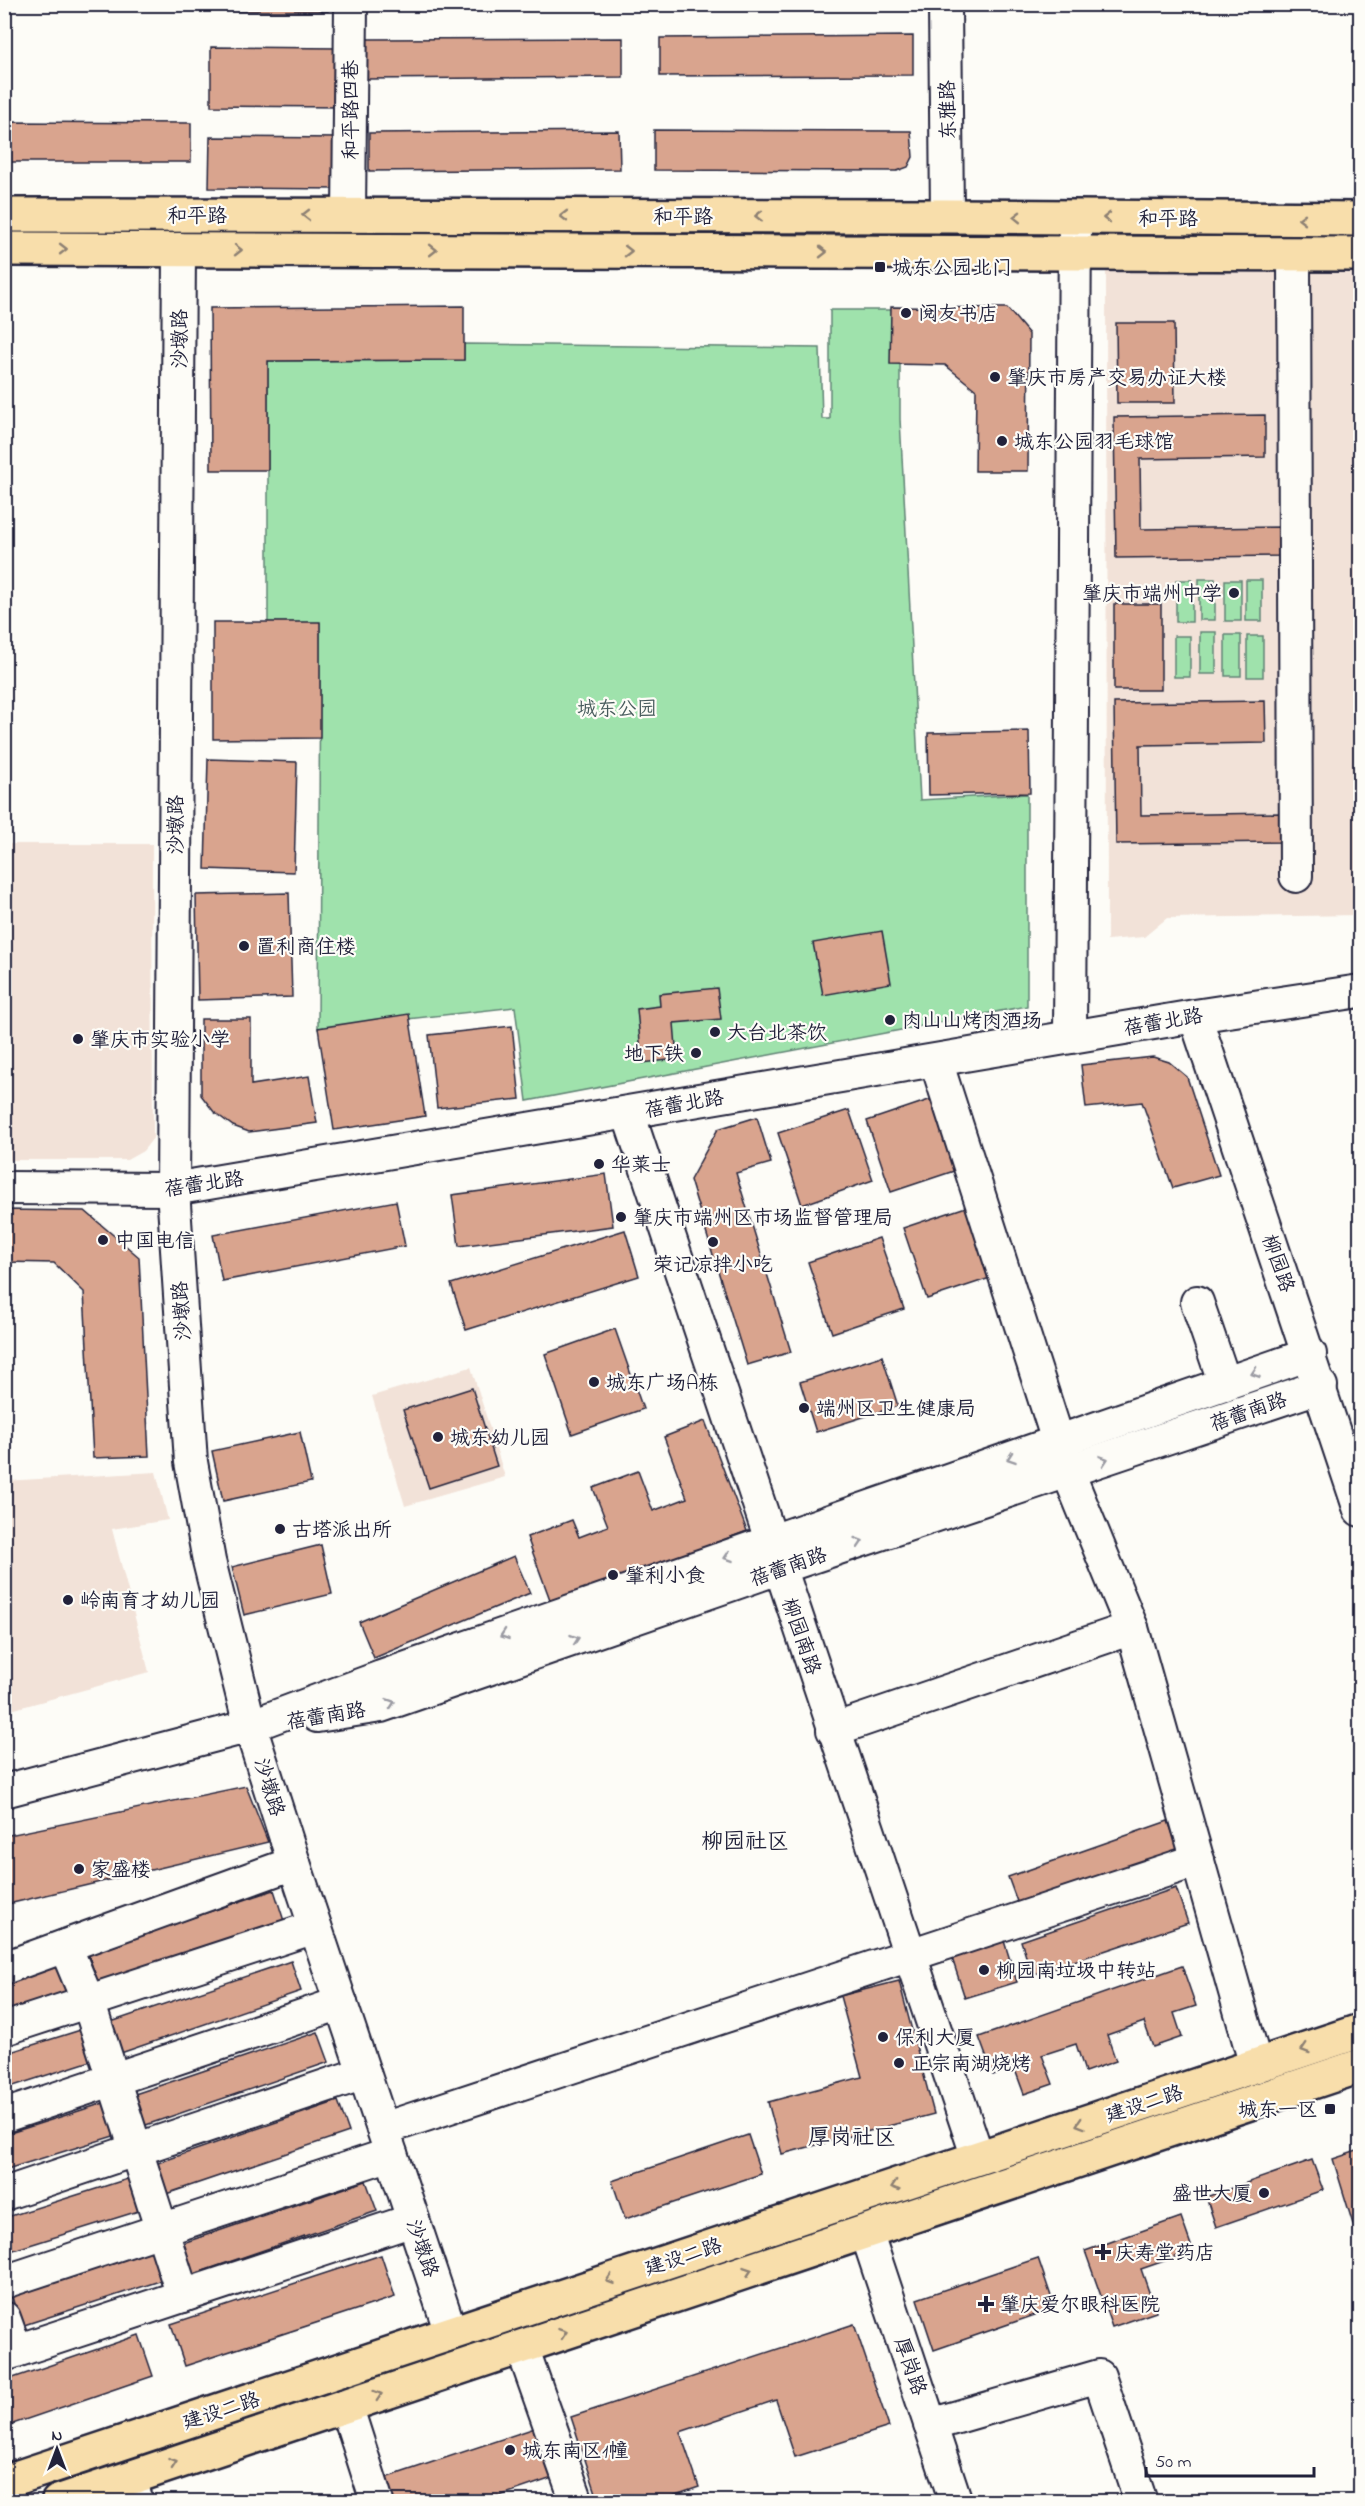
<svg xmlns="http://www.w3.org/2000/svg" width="1365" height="2506" font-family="'Indie Flower','LXGW WenKai TC',sans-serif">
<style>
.built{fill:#f2e2d8}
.green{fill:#9fe2ac;stroke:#608274;stroke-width:1.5}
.building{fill:#d9a48e;stroke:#22223b;stroke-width:1.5}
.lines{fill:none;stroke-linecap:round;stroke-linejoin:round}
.minor-casing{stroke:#22223b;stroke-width:36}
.major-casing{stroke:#22223b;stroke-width:38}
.minor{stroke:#fdfcf7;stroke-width:32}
.major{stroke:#f8deab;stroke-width:33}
.oneway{stroke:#8d8073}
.oneway2{stroke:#9a9aa2}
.poi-dot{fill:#22223b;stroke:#fdfcf7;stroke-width:2}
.labels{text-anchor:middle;stroke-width:4.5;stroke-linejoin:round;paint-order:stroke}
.street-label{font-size:20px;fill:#22223b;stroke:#fdfcf7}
.poi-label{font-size:20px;fill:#22223b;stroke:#fdfcf7;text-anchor:start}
.park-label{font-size:20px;fill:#485c5d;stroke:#fdfcf7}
.quarter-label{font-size:22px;fill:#22223b;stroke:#fdfcf7}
</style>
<rect width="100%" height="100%" fill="#fdfcf7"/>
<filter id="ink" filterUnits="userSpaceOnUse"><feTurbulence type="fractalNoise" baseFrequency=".0167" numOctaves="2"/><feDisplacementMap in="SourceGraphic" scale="12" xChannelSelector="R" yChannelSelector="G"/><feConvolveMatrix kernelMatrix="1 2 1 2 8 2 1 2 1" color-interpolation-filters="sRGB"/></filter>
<g filter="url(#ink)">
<g class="built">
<path d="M1106,271l254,1v643l-193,3 -23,19 -37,3z"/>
<path d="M5,844h147l1,294 -10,13 -16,9h-122z"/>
<path d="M471,1367l34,110 -100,29 -33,-110z"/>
<path d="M156,1472l12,48 -56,9 37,143 -138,38 -7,-34 1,-195z"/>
</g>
<g class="green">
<path d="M830,310h70v109l20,381 107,-6v212l-500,95 -12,-94 -197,22 2,-406 -52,-1v-261l196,-1v-16l356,4 2,71h8z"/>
<rect x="1199" y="579" width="16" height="41"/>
<rect x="1176" y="580" width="16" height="42"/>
<rect x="1225" y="580" width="16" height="41"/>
<rect x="1246" y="580" width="16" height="41"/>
<path d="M1216,632v42h-16v-42z"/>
<rect x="1225" y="635" width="16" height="41"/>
<rect x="1174" y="636" width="16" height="41"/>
<rect x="1247" y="636" width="16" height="41"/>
</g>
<g class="building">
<rect x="200" y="4" width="128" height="7"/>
<path d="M913,36v39l-253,1v-38z"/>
<path d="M623,38v39l-257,2v-40z"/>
<path d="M211,47l130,1v59l-130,-1z"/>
<path d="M4,122l187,1v39h-187z"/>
<path d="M654,130l257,1 2,26 -5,10 -11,4 -243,-1z"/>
<path d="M619,131l1,38 -251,2v-38z"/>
<path d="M210,137l131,1v51l-132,-1z"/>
<path d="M464,306v54l-196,1v109h-57l-1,-162z"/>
<path d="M891,307l116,1 22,26 -1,137h-53l1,-81 -31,-25 -55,-1z"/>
<path d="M1116,323h58l1,80h-58z"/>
<path d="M1265,415v42l-125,2 1,70 143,-2 1,29 -169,2 -2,-141z"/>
<rect x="1114" y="604" width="47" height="86"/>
<path d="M213,622h107v116l-107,1z"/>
<path d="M1265,701l1,42 -126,2 1,70 144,-2v29l-169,2 -2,-141z"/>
<path d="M1029,731l1,62 -101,2 -1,-62z"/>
<path d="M208,759l89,3 -3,110 -89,-3z"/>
<path d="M289,893l3,104 -94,3 -2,-105z"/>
<path d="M882,931l9,52 -68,12 -10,-52z"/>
<path d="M717,988l4,31 -47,4 3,36 -35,4 -5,-54 23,-3 -1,-12z"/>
<path d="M409,1014l16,102 -91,14 -16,-102z"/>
<path d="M201,1019h50v66l58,-9 8,47 -68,9 -16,-6 -19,-14 -13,-17z"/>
<path d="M512,1026l8,73 -83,9 -8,-73z"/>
<path d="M1153,1057l16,5 18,15 32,98 -46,13 -31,-86 -56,6 -5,-43z"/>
<path d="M938,1097l25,71 -72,24 -24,-71z"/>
<path d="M849,1110l24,70 -71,25 -24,-72z"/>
<path d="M757,1117l14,46 -35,10 55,179 -44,13 -57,-185 28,-51z"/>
<path d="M606,1174l7,52 -154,20 -7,-51z"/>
<path d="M396,1201l9,45 -183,35 -9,-46z"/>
<path d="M975,1204l24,71 -72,24 -24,-71z"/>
<path d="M4,1210l81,1 54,46 10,199 -56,2 -9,-166 -30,-29 -50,-1z"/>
<path d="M625,1230l14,46 -173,54 -15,-46z"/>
<path d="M879,1238l25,71 -72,24 -24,-71z"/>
<path d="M615,1329l28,80 -71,25 -27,-80z"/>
<path d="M882,1356l16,50 -82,26 -16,-50z"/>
<path d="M472,1388l25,78 -68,22 -26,-78z"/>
<path d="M705,1421l42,110 -195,74 -25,-68 45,-17 7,17 29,-11 -15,-38 45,-17 15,40 34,-13 -23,-61z"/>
<path d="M300,1432l11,50 -88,19 -11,-50z"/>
<path d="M321,1545l11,49 -88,21 -12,-48z"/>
<path d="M514,1556l16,37 -156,65 -15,-36z"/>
<path d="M246,1786l22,56 -264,63v-69z"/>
<path d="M1168,1821l11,30 -160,56 -11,-30z"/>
<path d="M1176,1888l12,35 -156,52 -11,-34z"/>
<path d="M274,1890l10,31 -186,63 -10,-31z"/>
<path d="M1004,1941l13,41 -52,16 -13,-40z"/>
<path d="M291,1961l10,30 -186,64 -10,-31z"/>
<path d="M63,1963l10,32 -69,22v-35z"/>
<path d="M1182,1966l14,40 -22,7 8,24 -29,10 -9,-25 -37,13 9,26 -31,11 -9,-28 -34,11 11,29 -29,10 -10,-27 -21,8 -14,-38z"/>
<path d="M899,1981l35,133 -152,40 -14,-52 94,-25 -22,-81z"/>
<path d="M87,2028l10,31 -93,30v-35z"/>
<path d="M318,2032l11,30 -186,64 -11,-31z"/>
<path d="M110,2101l10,33 -116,36v-35z"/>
<path d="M338,2101l11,31 -186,63 -11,-30z"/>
<path d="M748,2135l13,39 -136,45 -13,-38z"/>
<path d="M1360,2150v97l-27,-88z"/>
<path d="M1312,2160l11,30 -107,37 -10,-30z"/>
<path d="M134,2177l11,32 -141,44v-35z"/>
<path d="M366,2181l11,30 -186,64 -11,-31z"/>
<path d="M1181,2217l12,34 -52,18 15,43 -44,15 -27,-76z"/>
<path d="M159,2247l10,31 -148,48 -10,-32z"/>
<path d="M381,2255l14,42 -210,69 -14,-42z"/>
<path d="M1038,2258l17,50 -121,42 -17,-51z"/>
<path d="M854,2324l35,103 -94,30 -19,-57 -96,32 19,55 -44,15h-56l-28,-85z"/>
<path d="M139,2335l14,41 -149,51v-46z"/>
<path d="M544,2425l17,50 -79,27h-92l-8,-23z"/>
</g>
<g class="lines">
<defs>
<g id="minor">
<path d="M945,4l2,212"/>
<path d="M349,215l2,-211"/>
<path d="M179,249l-6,940 18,273 18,99 41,165 44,137 157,470"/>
<path d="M1294,254l2,622"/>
<path d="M1195,1016l165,494"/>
<path d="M1070,1037l5,-819"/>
<path d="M936,1061l132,411 64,156 124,438"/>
<path d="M628,1113l350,1045"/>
<path d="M4,1188l169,1 1022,-173 165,-25"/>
<path d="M1197,1302l28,82"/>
<path d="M317,1716l64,-10 398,-138 542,-182"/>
<path d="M833,1730l299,-102"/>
<path d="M4,1791l246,-65 131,-49 929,-323"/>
<path d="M65,1946l23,55 95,295"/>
<path d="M4,1968l290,-105"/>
<path d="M4,2029l311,-102"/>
<path d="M4,2116l337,-113"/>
<path d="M383,2129l815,-269"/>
<path d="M4,2194l360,-121"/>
<path d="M866,2231l90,271"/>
<path d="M4,2282l387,-128"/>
<path d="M4,2318l12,33"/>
<path d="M522,2347l55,155"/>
<path d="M4,2355l409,-135"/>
<path d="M346,2405l31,97"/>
<path d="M930,2425l169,-49 42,126"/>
<path d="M130,2478l7,24"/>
</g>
<g id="major">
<path d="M4,215l943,1 413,3"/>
<path d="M4,249l1356,5"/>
<path d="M4,2482l1356,-451"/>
<path d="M58,2502l1302,-436"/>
</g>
</defs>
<use href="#minor" class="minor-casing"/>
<use href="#major" class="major-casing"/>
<use href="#minor" class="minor"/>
<use href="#major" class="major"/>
</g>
<defs><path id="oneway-chevron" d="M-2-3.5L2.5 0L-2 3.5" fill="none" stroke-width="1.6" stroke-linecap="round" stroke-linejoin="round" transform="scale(1.5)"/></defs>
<g class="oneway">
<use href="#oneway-chevron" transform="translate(306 215) rotate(-180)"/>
<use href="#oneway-chevron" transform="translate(564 216) rotate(-180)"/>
<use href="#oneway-chevron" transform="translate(759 216) rotate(180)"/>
<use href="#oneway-chevron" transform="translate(1017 217) rotate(-179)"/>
<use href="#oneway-chevron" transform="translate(1107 218) rotate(-180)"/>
<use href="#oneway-chevron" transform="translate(1302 219) rotate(-180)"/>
<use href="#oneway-chevron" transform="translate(63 249)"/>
<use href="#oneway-chevron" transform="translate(238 250)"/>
<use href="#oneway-chevron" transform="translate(433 250)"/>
<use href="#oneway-chevron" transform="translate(628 251)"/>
<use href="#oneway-chevron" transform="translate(823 252)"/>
<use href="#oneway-chevron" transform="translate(1305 2049) rotate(162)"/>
<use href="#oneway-chevron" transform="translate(1080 2124) rotate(162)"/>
<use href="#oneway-chevron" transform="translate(895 2186) rotate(162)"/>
<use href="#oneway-chevron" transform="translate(748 2271) rotate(-19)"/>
<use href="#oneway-chevron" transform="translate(610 2280) rotate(162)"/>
<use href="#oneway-chevron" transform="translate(563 2333) rotate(-19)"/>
<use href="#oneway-chevron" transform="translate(378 2395) rotate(-18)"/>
<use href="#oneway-chevron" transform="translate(173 2463) rotate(-19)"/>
</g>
<g class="oneway2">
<use href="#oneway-chevron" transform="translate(1255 1373) rotate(161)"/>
<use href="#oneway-chevron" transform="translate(1011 1458) rotate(161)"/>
<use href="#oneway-chevron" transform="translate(1104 1460) rotate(-19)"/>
<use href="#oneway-chevron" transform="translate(859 1542) rotate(-18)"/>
<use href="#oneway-chevron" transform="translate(728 1557) rotate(161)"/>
<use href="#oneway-chevron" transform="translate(504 1635) rotate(161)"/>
<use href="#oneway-chevron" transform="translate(575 1639) rotate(-19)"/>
<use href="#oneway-chevron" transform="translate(391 1703) rotate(-19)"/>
</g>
</g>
<g class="poi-dot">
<rect x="874" y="261" width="12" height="12" rx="3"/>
<circle cx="906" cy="313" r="6"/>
<circle cx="995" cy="377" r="6"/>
<circle cx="1002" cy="441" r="6"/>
<circle cx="1234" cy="593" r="6"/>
<circle cx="244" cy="946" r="6"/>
<circle cx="890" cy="1020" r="6"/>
<circle cx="715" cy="1032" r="6"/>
<circle cx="78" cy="1039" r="6"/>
<circle cx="696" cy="1053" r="6"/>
<circle cx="599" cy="1164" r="6"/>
<circle cx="621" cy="1217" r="6"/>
<circle cx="103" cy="1240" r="6"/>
<circle cx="713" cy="1242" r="6"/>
<circle cx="594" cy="1382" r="6"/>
<circle cx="804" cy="1408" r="6"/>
<circle cx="438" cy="1437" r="6"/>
<circle cx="280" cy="1529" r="6"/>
<circle cx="613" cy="1575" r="6"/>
<circle cx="68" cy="1600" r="6"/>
<circle cx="79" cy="1869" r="6"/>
<circle cx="984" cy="1970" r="6"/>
<circle cx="883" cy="2037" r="6"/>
<circle cx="899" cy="2063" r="6"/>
<rect x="1324" y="2103" width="12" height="12" rx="3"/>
<circle cx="1264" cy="2193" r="6"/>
<path d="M1100 2243h6v6h6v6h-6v6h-6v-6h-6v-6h6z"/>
<path d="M983 2295h6v6h6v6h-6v6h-6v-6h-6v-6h6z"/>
<circle cx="510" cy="2450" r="6"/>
</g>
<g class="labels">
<g class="street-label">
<text transform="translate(350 110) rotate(-90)" y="7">和平路四巷</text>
<text transform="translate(947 110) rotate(-91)" y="7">东雅路</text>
<text x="197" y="222">和平路</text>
<text x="683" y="223">和平路</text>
<text x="1168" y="225">和平路</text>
<text transform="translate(179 339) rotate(-90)" y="7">沙墩路</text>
<text transform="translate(175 825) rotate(-90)" y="7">沙墩路</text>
<text transform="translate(1163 1021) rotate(-10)" y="7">蓓蕾北路</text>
<text transform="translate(684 1103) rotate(-10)" y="7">蓓蕾北路</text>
<text transform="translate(204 1183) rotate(-8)" y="7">蓓蕾北路</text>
<text transform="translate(1279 1263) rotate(71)" y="7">柳园路</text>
<text transform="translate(181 1311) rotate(-94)" y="7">沙墩路</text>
<text transform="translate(1248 1411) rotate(-19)" y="7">蓓蕾南路</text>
<text transform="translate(788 1566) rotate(-19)" y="7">蓓蕾南路</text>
<text transform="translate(802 1636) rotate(71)" y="7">柳园南路</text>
<text transform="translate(326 1715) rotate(-9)" y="7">蓓蕾南路</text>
<text transform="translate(270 1787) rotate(73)" y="7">沙墩路</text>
<text transform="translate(1144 2103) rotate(-18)" y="7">建设二路</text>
<text transform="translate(423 2248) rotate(71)" y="7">沙墩路</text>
<text transform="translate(683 2256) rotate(-18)" y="7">建设二路</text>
<text transform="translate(911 2366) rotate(71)" y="7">厚岗路</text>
<text transform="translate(221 2410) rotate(-18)" y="7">建设二路</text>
</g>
<g class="poi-label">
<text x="892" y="274">城东公园北门</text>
<text x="918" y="320">阅友书店</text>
<text x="1007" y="384">肇庆市房产交易办证大楼</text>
<text x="1014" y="448">城东公园羽毛球馆</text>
<text x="1222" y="600" text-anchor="end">肇庆市端州中学</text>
<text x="256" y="953">置利商住楼</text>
<text x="902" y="1027">肉山山烤肉酒场</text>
<text x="727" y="1039">大台北茶饮</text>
<text x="90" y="1046">肇庆市实验小学</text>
<text x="684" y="1060" text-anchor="end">地下铁</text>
<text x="611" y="1171">华莱士</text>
<text x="633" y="1224">肇庆市端州区市场监督管理局</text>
<text x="115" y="1247">中国电信</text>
<text x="713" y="1271" text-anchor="middle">荣记凉拌小吃</text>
<text x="606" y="1389">城东广场A栋</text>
<text x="816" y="1415">端州区卫生健康局</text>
<text x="450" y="1444">城东幼儿园</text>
<text x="292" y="1536">古塔派出所</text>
<text x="625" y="1582">肇利小食</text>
<text x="80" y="1607">岭南育才幼儿园</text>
<text x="91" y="1876">家盛楼</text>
<text x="996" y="1977">柳园南垃圾中转站</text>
<text x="895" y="2044">保利大厦</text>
<text x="911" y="2070">正宗南湖烧烤</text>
<text x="1318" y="2116" text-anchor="end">城东一区</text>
<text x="1252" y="2200" text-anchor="end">盛世大厦</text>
<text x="1115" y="2259">庆寿堂药店</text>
<text x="1000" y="2311">肇庆爱尔眼科医院</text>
<text x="522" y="2457">城东南区1幢</text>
</g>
<g class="park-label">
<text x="617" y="715">城东公园</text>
</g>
<g class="quarter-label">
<text x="745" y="1848">柳园社区</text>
<text x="852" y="2144">厚岗社区</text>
</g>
</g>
<rect width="1365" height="2506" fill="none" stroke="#fdfcf7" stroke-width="24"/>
<rect x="12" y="12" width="1341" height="2482" fill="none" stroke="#22223b" stroke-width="2" filter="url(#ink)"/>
<g transform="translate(57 2449)" stroke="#fdfcf7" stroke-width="4.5" paint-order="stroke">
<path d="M0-4.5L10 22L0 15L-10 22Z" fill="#22223b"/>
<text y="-9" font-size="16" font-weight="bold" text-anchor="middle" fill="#22223b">N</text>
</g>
<path d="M1146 2467v9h168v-9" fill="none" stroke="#22223b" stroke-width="3"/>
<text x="1155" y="2467" font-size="18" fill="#22223b" stroke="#fdfcf7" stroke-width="4.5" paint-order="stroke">50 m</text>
</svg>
